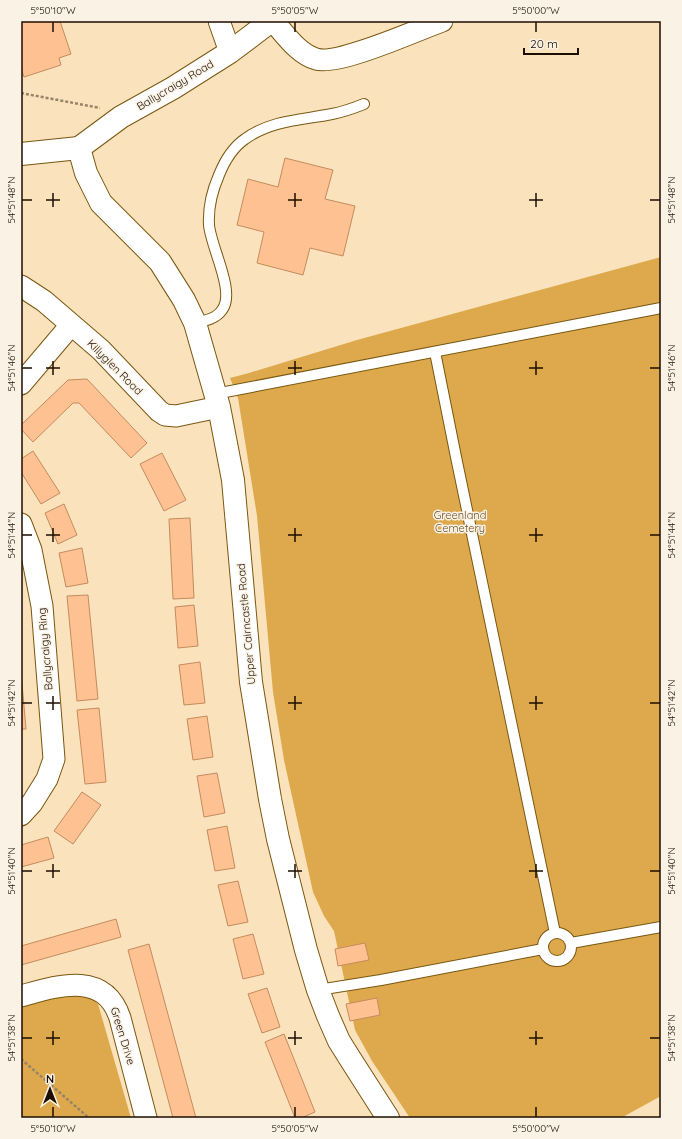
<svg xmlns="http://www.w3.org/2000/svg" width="682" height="1139" font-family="Quicksand,sans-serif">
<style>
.green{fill:#dda94c}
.building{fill:#fec192;stroke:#c48b5d}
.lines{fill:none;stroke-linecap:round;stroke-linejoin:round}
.lane-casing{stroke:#7a5711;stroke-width:12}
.street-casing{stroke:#7a5711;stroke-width:23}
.secondary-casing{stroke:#7a5711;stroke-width:24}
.path{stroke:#978368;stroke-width:2.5;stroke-dasharray:3 2;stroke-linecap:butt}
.lane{stroke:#fff;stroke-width:10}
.street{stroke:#fff;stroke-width:21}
.secondary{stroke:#fff;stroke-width:22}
.ticks{fill:none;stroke:#1c0e00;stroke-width:1.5}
.labels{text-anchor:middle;stroke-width:3;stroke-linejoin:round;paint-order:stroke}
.street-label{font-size:11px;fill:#1c0e00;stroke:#faf2e5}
.park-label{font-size:11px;fill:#69522a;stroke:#faf2e5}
.neatline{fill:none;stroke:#1c0e00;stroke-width:1.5}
.ticks-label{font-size:10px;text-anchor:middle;fill:#1c0e00}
</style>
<rect width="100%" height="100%" fill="#fae2bc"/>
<g class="green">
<path d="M661,257v839l-40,22h-211l-38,-57 -17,-31 -21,-99 -10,-15 -11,-24 -29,-132 -11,-68 -16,-176 -19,-118 -8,-20 19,-5 108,-33z"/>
<path d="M75,991l10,1 13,12 33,114h-110v-113z"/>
</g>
<g class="building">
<path d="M21,21h39l11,33 -12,4 2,7 -37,12 -3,-9z"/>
<path d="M285,158l48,12 -8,29 30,7 -12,50 -33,-8 -7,27 -46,-12 7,-31 -27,-7 11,-46 30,8z"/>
<path d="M87,379l60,64 -16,15 -52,-55h-6l-40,39 -12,-13v-4l47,-45z"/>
<path d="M33,451l27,42 -19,11 -20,-32v-13z"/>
<path d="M162,453l24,47 -22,11 -24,-47z"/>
<path d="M64,504l13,31 -19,9 -13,-31z"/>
<path d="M190,518l4,80 -21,1 -4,-80z"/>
<path d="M82,548l6,35 -22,4 -7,-34z"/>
<path d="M88,595l10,104 -21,2 -10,-105z"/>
<path d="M194,605l4,41 -20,2 -3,-41z"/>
<path d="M200,662l5,41 -21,2 -5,-40z"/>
<path d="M21,672l5,57h-5z"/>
<path d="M99,708l7,74 -21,2 -8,-74z"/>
<path d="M207,716l6,41 -20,3 -6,-41z"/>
<path d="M217,773l8,40 -21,4 -7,-41z"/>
<path d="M82,792l19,13 -28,39 -19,-13z"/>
<path d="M227,826l8,42 -20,3 -8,-41z"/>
<path d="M48,837l6,21 -33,9v-22z"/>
<path d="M238,881l10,41 -20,4 -10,-41z"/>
<path d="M116,919l5,18 -100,28v-19z"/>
<path d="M253,934l11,40 -21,5 -10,-40z"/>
<path d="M365,943l4,17 -31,6 -3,-17z"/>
<path d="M149,944l47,174h-23l-45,-168z"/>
<path d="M267,988l13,39 -18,6 -14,-39z"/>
<path d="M377,998l3,17 -30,6 -4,-17z"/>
<path d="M284,1034l31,78 -14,6h-6l-30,-76z"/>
</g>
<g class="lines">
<defs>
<g id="lane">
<path d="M195,323c9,-2 21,-4 27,-13 14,-18 -11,-62 -13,-85 -1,-17 3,-34 10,-50 6,-15 13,-27 26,-36 26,-19 57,-19 87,-25 11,-2 22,-6 32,-10"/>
<path d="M435,352l21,105 99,476"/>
<path d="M215,394l446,-86"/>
<circle cx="557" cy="947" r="14"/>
<path d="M571,943l90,-16"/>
<path d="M318,990l63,-10 162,-31"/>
</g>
<g id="street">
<path d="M219,21l11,31"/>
<path d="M273,21c12,13 25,33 43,38 22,7 101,-29 126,-38"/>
<path d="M21,286l23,15 57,49 58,61 6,4 11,1 43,-9"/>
<path d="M21,384l50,-59"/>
<path d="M21,524l10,26 11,56 12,153 -7,20 -15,24 -11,12"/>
<path d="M21,996c36,-10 83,-26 99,22l26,100"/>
</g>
<g id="secondary">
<path d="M79,148l7,25 15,30 59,59 24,38 11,23 24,84 14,73 18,202 19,117 8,40 28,111 12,40 10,26 11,25 10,16 39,61"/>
<path d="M79,148l42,-31 52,-29 57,-36 41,-31"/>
<path d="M21,154l58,-6"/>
</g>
</defs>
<use href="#lane" class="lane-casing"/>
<use href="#street" class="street-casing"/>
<use href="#secondary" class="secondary-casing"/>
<g class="path">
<path d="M21,93l79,15"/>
<path d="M21,1059l68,59"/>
</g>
<use href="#lane" class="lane"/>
<use href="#street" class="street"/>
<use href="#secondary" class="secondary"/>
</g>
<path class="ticks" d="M53,22v10M295,22v10M536,22v10M53,193v14M295,193v14M536,193v14M22,200h10M46,200h14M288,200h14M529,200h14M650,200h10M53,361v14M295,361v14M536,361v14M22,368h10M46,368h14M288,368h14M529,368h14M650,368h10M53,528v14M295,528v14M536,528v14M22,535h10M46,535h14M288,535h14M529,535h14M650,535h10M53,696v14M295,696v14M536,696v14M22,703h10M46,703h14M288,703h14M529,703h14M650,703h10M53,864v14M295,864v14M536,864v14M22,871h10M46,871h14M288,871h14M529,871h14M650,871h10M53,1031v14M295,1031v14M536,1031v14M22,1038h10M46,1038h14M288,1038h14M529,1038h14M650,1038h10M53,1107v10M295,1107v10M536,1107v10"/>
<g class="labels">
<g class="street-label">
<text transform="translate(175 85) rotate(-31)" y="4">Ballycraigy Road</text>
<text transform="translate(115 367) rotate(45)" y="4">Killyglen Road</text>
<text transform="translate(246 624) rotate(-95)" y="4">Upper Cairncastle Road</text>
<text transform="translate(45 649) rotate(-95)" y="4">Ballycraigy Ring</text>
<text transform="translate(123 1036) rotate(73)" y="4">Green Drive</text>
</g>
<g class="park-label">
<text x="460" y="519">Greenland<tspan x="460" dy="13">Cemetery</tspan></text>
</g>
</g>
<rect width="682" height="1139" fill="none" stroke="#faf2e5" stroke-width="44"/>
<g transform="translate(50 1089)" stroke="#faf2e5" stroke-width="3" paint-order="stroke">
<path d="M0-3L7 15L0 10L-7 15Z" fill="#1c0e00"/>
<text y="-6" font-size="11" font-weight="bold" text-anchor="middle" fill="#1c0e00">N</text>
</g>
<path d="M524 48v6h54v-6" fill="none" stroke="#1c0e00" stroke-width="2"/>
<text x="530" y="48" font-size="12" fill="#1c0e00" stroke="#faf2e5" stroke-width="3" paint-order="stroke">20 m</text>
<rect x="22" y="22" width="638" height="1095" class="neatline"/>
<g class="ticks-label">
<text x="53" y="14">5°50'10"W</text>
<text x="295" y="14">5°50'05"W</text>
<text x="536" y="14">5°50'00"W</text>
<text transform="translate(11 200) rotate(-90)" y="4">54°51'48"N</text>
<text transform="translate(671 200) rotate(-90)" y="4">54°51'48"N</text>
<text transform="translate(11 368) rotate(-90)" y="4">54°51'46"N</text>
<text transform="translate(671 368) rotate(-90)" y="4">54°51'46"N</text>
<text transform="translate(11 535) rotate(-90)" y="4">54°51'44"N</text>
<text transform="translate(671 535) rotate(-90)" y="4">54°51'44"N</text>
<text transform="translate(11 703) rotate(-90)" y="4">54°51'42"N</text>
<text transform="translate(671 703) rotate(-90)" y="4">54°51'42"N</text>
<text transform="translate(11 871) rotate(-90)" y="4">54°51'40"N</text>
<text transform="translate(671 871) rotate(-90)" y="4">54°51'40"N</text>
<text transform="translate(11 1038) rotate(-90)" y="4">54°51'38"N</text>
<text transform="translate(671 1038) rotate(-90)" y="4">54°51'38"N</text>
<text x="53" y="1132">5°50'10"W</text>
<text x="295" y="1132">5°50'05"W</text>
<text x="536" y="1132">5°50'00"W</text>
</g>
</svg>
